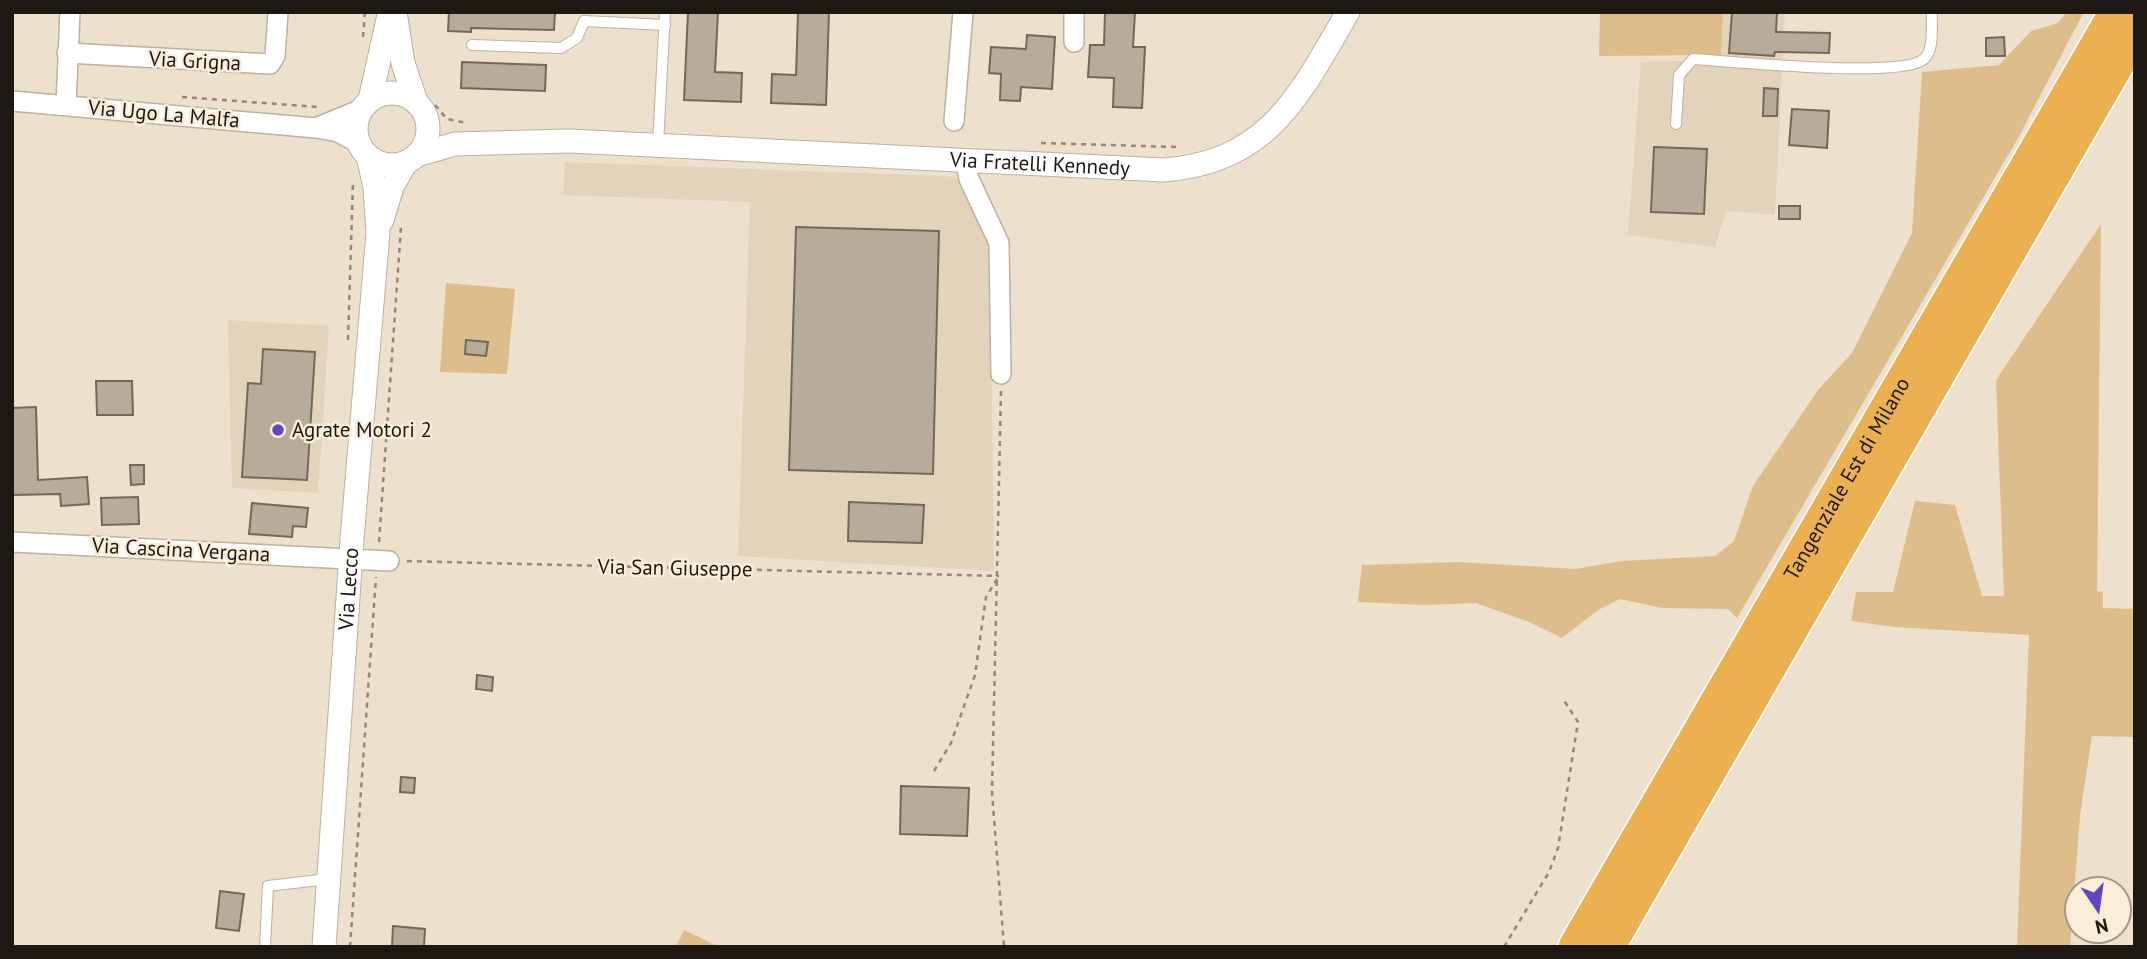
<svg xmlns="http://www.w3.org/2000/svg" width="2147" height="959" font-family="'PT Sans',sans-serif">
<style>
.built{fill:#e4d3bb}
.green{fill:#debd8c}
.building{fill:#b7ab99;stroke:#746959;stroke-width:2}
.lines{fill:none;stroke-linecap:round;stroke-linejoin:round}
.service-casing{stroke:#bdb19f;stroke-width:12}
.minor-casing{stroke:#bdb19f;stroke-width:22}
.tertiary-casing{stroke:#bdb19f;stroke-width:25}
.motorway-casing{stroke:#fff;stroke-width:38}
.path{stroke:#92887b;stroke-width:2.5;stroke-dasharray:5 5;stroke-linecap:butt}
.service{stroke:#fff;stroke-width:10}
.minor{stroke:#fff;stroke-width:19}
.tertiary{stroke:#fff;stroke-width:23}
.motorway{stroke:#eab051;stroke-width:35}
.poi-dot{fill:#5f47bf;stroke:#faedda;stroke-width:2.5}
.labels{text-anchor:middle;stroke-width:5;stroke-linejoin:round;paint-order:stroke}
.street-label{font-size:21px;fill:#1d1812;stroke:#faedda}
.poi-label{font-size:21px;fill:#1d1812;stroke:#faedda;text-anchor:start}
</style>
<rect width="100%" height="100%" fill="#ede0cd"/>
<g class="built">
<path d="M1723,12h62l-10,203 -49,-4 -11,36 -87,-12 13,-173 80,-2z"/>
<path d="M565,162l398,15 27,70 4,324 -256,-15 12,-354 -187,-7z"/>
<path d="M228,320l101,6 -11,167 -86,-5z"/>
</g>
<g class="green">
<path d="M1600,12h123l-2,43 -122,1z"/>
<path d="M2067,12h17l-67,128 -280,478 -9,-9 -66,-1 -42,-9 -22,11 -36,28 -33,-16 -53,-19 -51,2 -67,-3 4,-37 98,-3 116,7 45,-8 94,-5 19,-15 19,-55 65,-96 34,-37 60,-120 10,-161 77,-7 32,-34 27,-8z"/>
<path d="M2101,224l-4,367 6,1v16l32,1v128l-43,-1 -12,79 -10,132h-53l12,-312 -135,-8 -43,-6 5,-29h37l22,-91 40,4 27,91h22l-8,-216z"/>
<path d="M446,283l69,6 -8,85 -67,-2z"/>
<path d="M684,930l36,17h-44z"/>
</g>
<g class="building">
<path d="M449,12h106l-1,18 -83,-2v4l-23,-1z"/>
<path d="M688,12h30l-3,60 27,1 -1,29 -57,-2z"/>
<path d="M798,12h31l-3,93 -55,-2 1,-29 24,1z"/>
<path d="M1105,12h30l-2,35h12l-3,61 -29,-1 1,-29 -26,-1 2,-32h14z"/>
<path d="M1732,12h45l-1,20 54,1 -1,20 -54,-1 -1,4 -45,-3z"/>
<path d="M1027,35l28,2 -3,52 -31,-2 -1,14 -20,-1 1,-26 -12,-1 2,-26 35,2z"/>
<path d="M2004,37l1,19h-19v-18z"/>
<path d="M462,62l84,3 -1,26 -84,-3z"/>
<path d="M1764,88l14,1 -1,27h-14z"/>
<path d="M1792,109l37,2 -2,37 -38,-3z"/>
<path d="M1654,147l53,2 -3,65 -53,-2z"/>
<rect x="1779" y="206" width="21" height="13"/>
<path d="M796,227l143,4 -6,243 -144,-4z"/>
<path d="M466,340l22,2 -2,14 -21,-2z"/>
<path d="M263,349l52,3 -8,128 -65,-3 6,-94 13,1z"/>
<path d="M96,381h36l1,34h-36z"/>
<path d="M36,407l2,73 49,-3 2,27 -28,2 -1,-12 -47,1 -1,-87z"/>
<path d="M130,465h14v19l-13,1z"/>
<path d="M138,497l1,27 -37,1 -1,-27z"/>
<path d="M849,502l75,3 -2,38 -74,-2z"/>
<path d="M252,503l56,5 -2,19 -13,-1 -1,11 -43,-3z"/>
<path d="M477,675l16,2 -1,14 -16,-2z"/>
<path d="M401,777l14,1 -1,15 -14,-1z"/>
<path d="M901,786l68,2 -2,48 -67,-2z"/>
<path d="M220,891l24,3 -5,37 -23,-3z"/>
<path d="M393,926l32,3 -1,18h-32z"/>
</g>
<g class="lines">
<defs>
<g id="service">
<path d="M472,45l89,3 16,-10 7,-17 81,4"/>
<path d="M1676,124l3,-49 14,-16c37,2 209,20 231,0 11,-10 7,-34 8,-47"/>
<path d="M658,145l7,-133"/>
<path d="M265,947l3,-61 60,-7"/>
</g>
<g id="minor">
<path d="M1074,42v-30"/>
<path d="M67,53l203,11 5,-8 3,-44"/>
<path d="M12,101l304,27 22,4 21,11"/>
<path d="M66,105l4,-93"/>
<path d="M954,121l9,-109"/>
<path d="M318,127l44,-18"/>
<path d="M965,159l4,20 30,64 2,131"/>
<path d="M12,542l377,19"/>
</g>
<g id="tertiary">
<path d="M395,12l8,51 13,39"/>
<circle cx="392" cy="129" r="36"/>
<path d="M370,100l19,-85"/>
<path id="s1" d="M417,155l38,-11 114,-3 594,29c106,-7 137,-76 185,-158"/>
<path d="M382,220l10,-33 14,-25"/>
<path id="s2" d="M324,947l28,-408 26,-306 -3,-46 -7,-31"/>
</g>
<g id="motorway">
<path id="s3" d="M1576,947l541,-935"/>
<path d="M1607,947l528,-915"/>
</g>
</defs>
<use href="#service" class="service-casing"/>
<use href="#minor" class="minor-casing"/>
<use href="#tertiary" class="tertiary-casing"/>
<use href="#motorway" class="motorway-casing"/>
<g class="path">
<path d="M363,37l2,-25"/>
<path d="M182,97l136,10"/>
<path d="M435,105l12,14 20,4"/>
<path d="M1041,143l136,4"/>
<path d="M348,340l5,-158"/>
<path d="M1001,391l-9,401 12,155"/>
<path d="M379,542l22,-315"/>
<path d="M407,561l592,15"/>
<path d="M934,771l17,-28 24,-68 11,-78 11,-18"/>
<path d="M350,947l26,-370"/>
<path d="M1504,947l45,-75 9,-24 20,-126 -15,-23"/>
</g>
<use href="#service" class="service"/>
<use href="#minor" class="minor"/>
<use href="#tertiary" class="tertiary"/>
<use href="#motorway" class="motorway"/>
</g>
<circle class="poi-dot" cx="278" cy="430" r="7"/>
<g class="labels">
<g class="street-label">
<text transform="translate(195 61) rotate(3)" y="7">Via Grigna</text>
<text transform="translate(164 114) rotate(5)" y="7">Via Ugo La Malfa</text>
<text dy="7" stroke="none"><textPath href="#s1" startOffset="625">Via Fratelli Kennedy</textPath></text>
<text dy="7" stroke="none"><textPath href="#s3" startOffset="541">Tangenziale Est di Milano</textPath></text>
<text transform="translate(181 550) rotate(3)" y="7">Via Cascina Vergana</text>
<text transform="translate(675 568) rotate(1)" y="7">Via San Giuseppe</text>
<text dy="7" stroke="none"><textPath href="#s2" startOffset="359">Via Lecco</textPath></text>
</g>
<g class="poi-label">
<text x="292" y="437">Agrate Motori 2</text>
</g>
</g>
<rect width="2147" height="959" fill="none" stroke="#1d1812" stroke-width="28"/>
<g transform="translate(2098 910) rotate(167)"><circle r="33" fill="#faedda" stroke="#a2988a" stroke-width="2"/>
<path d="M0-5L12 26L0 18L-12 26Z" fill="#5f47bf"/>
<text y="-10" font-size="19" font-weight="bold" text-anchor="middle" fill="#1d1812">N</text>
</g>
</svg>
